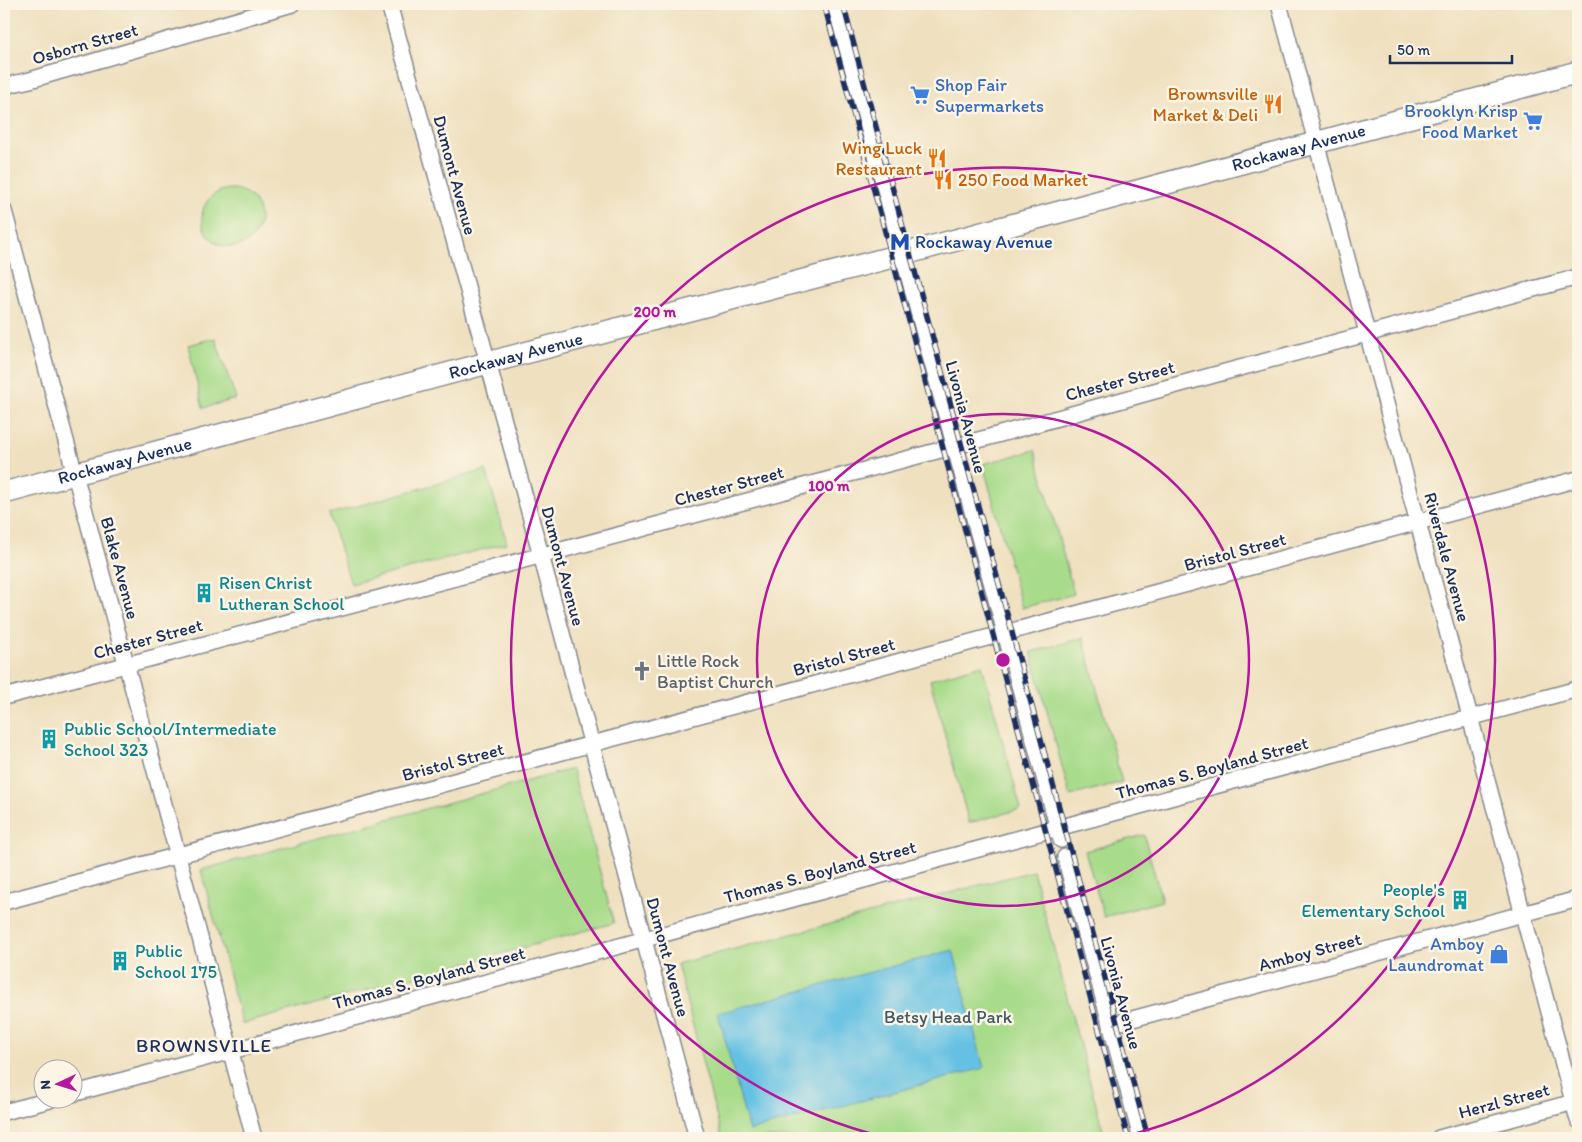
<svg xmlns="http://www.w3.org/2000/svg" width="1582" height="1142" font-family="Itim,sans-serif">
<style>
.green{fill:#a8db8a;stroke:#628574}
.water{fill:#65c1e3;stroke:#4078a0}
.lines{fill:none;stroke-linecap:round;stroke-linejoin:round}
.street-casing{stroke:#85888e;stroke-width:18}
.secondary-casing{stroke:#85888e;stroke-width:24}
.street{stroke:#fff;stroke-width:15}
.secondary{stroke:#fff;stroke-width:21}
.rail-casing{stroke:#1b2f5e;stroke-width:5.5}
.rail{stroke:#fcf5e5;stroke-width:4;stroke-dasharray:11;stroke-linecap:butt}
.ring{fill:none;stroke:#b5179e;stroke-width:2.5}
.labels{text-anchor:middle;stroke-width:5;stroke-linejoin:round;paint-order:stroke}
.street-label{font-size:18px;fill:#1b2f5e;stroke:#fcf5e5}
.shop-label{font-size:18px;fill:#366cbe;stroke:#fcf5e5;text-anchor:end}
.food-label{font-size:18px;fill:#c56008;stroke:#fcf5e5;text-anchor:end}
.transit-label{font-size:18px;fill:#164399;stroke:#fcf5e5;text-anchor:start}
.culture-label{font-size:18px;fill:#0d838f;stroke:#fcf5e5;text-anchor:start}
.worship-label{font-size:18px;fill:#5b616d;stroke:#fcf5e5;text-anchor:start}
.park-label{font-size:18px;fill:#3e5a69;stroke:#fcf5e5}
.neighbourhood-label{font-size:19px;letter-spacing:1px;fill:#1b2f5e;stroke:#fcf5e5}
.centre{fill:#b5179e;stroke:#fcf5e5;stroke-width:2.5}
.ring-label{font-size:15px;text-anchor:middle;font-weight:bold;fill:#b5179e;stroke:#fcf5e5;stroke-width:5;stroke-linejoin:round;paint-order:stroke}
</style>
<rect width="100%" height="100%" fill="#fcf5e5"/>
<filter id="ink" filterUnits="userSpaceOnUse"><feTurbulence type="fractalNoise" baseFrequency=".02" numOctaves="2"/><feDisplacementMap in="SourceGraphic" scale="10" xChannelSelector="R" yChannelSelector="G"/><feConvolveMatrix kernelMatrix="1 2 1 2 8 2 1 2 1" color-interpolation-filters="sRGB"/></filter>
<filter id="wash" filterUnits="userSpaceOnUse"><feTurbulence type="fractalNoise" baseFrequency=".0096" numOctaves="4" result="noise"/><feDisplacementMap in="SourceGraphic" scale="20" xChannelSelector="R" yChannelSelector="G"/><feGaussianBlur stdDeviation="1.12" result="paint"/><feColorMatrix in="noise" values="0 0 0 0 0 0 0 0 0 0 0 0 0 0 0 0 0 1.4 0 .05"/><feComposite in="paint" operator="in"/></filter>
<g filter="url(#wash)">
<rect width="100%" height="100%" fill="#efe0bf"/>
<g class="green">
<circle cx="231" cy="218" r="29"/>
<path d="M215,338l21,61 -33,9 -15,-63z"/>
<path d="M1035,450l39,144 -52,14 -39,-144z"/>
<path d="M486,470l21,73 -156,41 -22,-70z"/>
<path d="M1083,638l39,144 -52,14 -39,-144z"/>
<path d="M982,665l39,144 -52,14 -39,-143z"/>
<path d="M572,769l42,154 -372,101 -41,-154z"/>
<path d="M1144,835l18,66 -58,16 -19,-66z"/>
<path d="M1033,871l72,267h-383l-45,-174z"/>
</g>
<path class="water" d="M953,950l31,118 -235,63 -31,-118z"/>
</g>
<g filter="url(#ink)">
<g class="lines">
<defs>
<g id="street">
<path d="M389,4l152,551 156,583"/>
<path d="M835,4l226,836"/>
<path d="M1279,4l299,1116"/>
<path d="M4,86l26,-6 262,-76"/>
<path d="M4,211l250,927"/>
<path d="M4,697l982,-259 172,-48 420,-113"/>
<path d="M1065,857l76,281"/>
<path d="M4,902l1574,-423"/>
<path d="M1110,1025l468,-126"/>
<path d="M72,1094l873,-236 633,-169"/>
<path d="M4,1112l46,-12"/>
<path d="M1439,1138l139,-37"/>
</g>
<g id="secondary">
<path id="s1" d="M4,493l502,-135 413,-108 659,-178"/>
</g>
</defs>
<use href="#street" class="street-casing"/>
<use href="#secondary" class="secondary-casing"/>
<use href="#street" class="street"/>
<use href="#secondary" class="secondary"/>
<defs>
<g id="rail">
<path d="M824,4l304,1134"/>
<path d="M843,4l305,1134"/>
</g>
</defs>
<use href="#rail" class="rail-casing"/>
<use href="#rail" class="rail"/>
</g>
</g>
<g class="ring">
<circle cx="1003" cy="660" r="246"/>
<path d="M884 1137A492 492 0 1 1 1122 1137"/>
</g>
<defs>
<symbol id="supermarket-bare" viewBox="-9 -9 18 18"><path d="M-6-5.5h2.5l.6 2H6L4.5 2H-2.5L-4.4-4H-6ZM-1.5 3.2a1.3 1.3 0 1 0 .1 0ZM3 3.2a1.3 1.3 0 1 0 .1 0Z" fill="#3f7fe0" stroke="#fcf5e5" stroke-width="2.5" paint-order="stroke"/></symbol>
<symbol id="restaurant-bare" viewBox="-9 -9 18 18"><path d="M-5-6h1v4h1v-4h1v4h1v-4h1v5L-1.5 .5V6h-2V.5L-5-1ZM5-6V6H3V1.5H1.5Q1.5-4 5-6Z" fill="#e8710a" stroke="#fcf5e5" stroke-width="2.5" paint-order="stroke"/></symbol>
<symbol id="metro-bare" viewBox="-9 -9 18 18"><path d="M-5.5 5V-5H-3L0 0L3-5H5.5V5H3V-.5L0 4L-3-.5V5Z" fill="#1a4fb4" stroke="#fcf5e5" stroke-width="2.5" paint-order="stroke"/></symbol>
<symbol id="building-bare" viewBox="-9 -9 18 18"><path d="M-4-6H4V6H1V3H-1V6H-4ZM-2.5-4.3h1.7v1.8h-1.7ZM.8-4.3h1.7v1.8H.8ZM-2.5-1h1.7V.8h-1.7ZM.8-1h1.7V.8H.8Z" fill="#0f9aa8" stroke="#fcf5e5" stroke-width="2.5" paint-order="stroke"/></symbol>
<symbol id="church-bare" viewBox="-9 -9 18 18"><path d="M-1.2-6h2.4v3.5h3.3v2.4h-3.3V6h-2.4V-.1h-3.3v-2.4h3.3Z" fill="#6b7280" stroke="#fcf5e5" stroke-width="2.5" paint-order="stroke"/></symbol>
<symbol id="shop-bare" viewBox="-9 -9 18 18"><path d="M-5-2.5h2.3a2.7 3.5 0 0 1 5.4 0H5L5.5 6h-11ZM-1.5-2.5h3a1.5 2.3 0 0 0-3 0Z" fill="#3f7fe0" stroke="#fcf5e5" stroke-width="2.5" paint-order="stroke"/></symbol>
</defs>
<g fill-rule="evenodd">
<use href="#supermarket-bare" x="906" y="81" width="28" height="28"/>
<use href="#restaurant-bare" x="1259" y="90" width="28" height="28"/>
<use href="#supermarket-bare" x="1519" y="107" width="28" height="28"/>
<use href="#restaurant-bare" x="923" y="144" width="28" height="28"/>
<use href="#restaurant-bare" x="929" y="166" width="28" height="28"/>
<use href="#metro-bare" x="886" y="228" width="28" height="28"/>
<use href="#building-bare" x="190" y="579" width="28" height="28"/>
<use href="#church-bare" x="628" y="657" width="28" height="28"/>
<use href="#building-bare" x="35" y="725" width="28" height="28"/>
<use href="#building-bare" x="1446" y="886" width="28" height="28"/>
<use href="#shop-bare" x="1485" y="940" width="28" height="28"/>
<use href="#building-bare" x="106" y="947" width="28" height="28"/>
</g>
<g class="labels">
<g class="street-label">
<text transform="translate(85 44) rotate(-16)" y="6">Osborn Street</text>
<text dy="6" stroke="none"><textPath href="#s1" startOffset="1340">Rockaway Avenue</textPath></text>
<text transform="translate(455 175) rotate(75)" y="6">Dumont Avenue</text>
<text dy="6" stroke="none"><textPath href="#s1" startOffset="530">Rockaway Avenue</textPath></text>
<text transform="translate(1120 381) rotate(-15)" y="6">Chester Street</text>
<text transform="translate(966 417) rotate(75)" y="6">Livonia Avenue</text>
<text dy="6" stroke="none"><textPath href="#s1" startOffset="125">Rockaway Avenue</textPath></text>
<text transform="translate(729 486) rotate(-15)" y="6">Chester Street</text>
<text transform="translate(1235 552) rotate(-15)" y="6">Bristol Street</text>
<text transform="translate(1447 557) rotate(75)" y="6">Riverdale Avenue</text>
<text transform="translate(563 566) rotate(75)" y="6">Dumont Avenue</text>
<text transform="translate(120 568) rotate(75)" y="6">Blake Avenue</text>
<text transform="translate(148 639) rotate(-15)" y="6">Chester Street</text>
<text transform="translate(844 657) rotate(-15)" y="6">Bristol Street</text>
<text transform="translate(453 762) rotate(-15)" y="6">Bristol Street</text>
<text transform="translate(1212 768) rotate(-15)" y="6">Thomas S. Boyland Street</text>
<text transform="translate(820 872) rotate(-15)" y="6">Thomas S. Boyland Street</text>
<text transform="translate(1310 952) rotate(-15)" y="6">Amboy Street</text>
<text transform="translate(668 957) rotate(75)" y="6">Dumont Avenue</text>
<text transform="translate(429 978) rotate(-15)" y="6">Thomas S. Boyland Street</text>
<text transform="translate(1121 993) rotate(75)" y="6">Livonia Avenue</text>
<text transform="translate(1504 1101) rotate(-15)" y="6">Herzl Street</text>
</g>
<g class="shop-label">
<text x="935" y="91" text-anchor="start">Shop Fair<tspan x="935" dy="21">Supermarkets</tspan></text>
<text x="1518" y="117">Brooklyn Krisp<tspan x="1518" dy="21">Food Market</tspan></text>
<text x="1484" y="950">Amboy<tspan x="1484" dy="21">Laundromat</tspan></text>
</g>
<g class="food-label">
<text x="1258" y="100">Brownsville<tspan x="1258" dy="21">Market &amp; Deli</tspan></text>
<text x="922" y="154">Wing Luck<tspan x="922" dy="21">Restaurant</tspan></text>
<text x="958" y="186" text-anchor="start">250 Food Market</text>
</g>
<g class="transit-label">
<text x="915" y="248">Rockaway Avenue</text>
</g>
<g class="culture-label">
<text x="219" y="589">Risen Christ<tspan x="219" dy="21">Lutheran School</tspan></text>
<text x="64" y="735">Public School/Intermediate<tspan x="64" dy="21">School 323</tspan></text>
<text x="1445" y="896" text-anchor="end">People's<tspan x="1445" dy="21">Elementary School</tspan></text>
<text x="135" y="957">Public<tspan x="135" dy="21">School 175</tspan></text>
</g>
<g class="worship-label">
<text x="657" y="667">Little Rock<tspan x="657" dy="21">Baptist Church</tspan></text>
</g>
<g class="park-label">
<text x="948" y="1023">Betsy Head Park</text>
</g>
<g class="neighbourhood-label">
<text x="204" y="1052">BROWNSVILLE</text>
</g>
</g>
<circle cx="1003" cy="660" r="8" class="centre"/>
<g class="ring-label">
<text x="655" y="317">200 m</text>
<text x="829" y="491">100 m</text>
</g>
<rect width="1582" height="1142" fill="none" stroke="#fcf5e5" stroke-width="20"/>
<g transform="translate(58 1084) rotate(266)"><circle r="24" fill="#fcf5e5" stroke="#a2a6af"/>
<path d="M0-4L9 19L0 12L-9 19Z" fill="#b5179e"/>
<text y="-8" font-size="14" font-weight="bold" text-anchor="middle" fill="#1b2f5e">N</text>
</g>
<path d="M1390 55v8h122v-8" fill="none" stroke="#1b2f5e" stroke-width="2.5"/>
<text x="1397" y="55" font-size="15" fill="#1b2f5e" stroke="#fcf5e5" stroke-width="4" paint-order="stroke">50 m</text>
</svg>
